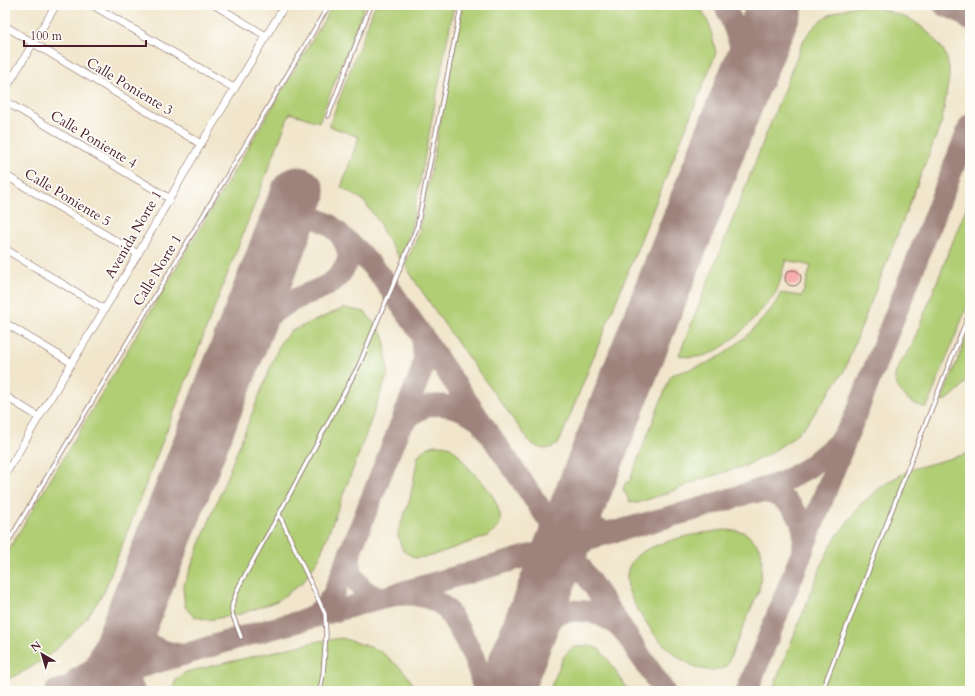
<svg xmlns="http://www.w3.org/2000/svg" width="975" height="696" font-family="Cardo,serif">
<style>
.grass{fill:#b1ce74;stroke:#7e7650}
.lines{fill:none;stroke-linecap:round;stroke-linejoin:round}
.taxiway{stroke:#9e827c;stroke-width:22}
.runway{stroke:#9e827c;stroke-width:55}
.building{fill:#f6adab}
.lane-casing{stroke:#846563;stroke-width:5}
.street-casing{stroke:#846563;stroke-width:8}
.lane{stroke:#fff;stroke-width:3.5}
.street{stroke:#fff;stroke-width:7}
.labels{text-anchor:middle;stroke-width:3.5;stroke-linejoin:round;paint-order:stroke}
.street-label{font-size:14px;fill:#4a1f2b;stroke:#fdfcf7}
</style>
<rect width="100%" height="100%" fill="#fdfcf7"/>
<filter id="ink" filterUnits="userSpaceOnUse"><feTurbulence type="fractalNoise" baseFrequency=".025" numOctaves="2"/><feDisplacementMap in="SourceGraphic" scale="8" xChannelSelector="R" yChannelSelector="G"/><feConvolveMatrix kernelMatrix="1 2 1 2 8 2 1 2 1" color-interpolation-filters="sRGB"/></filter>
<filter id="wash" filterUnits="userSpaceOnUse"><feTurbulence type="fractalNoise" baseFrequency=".012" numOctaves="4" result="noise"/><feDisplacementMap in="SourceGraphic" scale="16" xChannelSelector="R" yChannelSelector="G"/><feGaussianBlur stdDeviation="0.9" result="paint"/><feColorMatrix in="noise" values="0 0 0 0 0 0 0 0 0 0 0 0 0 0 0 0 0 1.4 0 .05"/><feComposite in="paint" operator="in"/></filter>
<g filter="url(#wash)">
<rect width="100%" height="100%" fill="#f1e6cc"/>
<g class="grass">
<path d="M333,5h32l-46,117 -29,-9 -186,479c-5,7 -9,14 -14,21 -22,29 -51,54 -85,67v-124z"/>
<path d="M375,5h79l-43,223 -11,31 -16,-25 -5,-12 -16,-22 -22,-13 18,-50 -30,-11z"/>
<path d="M462,5h237l11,21 6,27 -157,390c-11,9 -20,7 -30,-2l-78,-107 -34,-50 -12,-19 13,-29 43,-221z"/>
<path d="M857,6h14l14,4 27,10 11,8 11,10 10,13 3,8 2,9v9l-7,44 -98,250 -37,53 -17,16 -21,14 -24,12 -46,14 -31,13 -31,10 -7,-1 -7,-13 3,-7h3l42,-107c16,-5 32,-9 46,-17 17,-8 59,-48 63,-65l22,3 9,-30 -25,-6c-4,10 -5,22 -10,32 -2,4 -5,6 -8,10 -15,19 -40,47 -65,54 -8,2 -16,1 -24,-1l124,-314c15,-22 28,-30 54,-35z"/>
<path d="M970,198v101l-43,108c-12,0 -21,-8 -28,-18 -2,-3 -4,-7 -4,-11 0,-11 9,-20 15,-28z"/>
<path d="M344,308l21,4 19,24 4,37 -27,75 -42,110 -16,24 -26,19 -36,13 -33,6 -15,-4 -8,-9 -2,-20 97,-244 11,-12z"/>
<path d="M970,329v47l-10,13 -13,11 -6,2z"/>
<path d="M435,445c5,0 11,0 15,2 8,5 13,15 19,21 13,15 24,22 30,43 1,3 2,8 1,12 -1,6 -8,10 -12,13l-60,21 -13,1 -12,-7 -5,-14v-5l12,-33 8,-43c4,-6 10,-9 17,-11z"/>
<path d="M970,453v238h-198l52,-132 10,-19 26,-35 16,-14 17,-12 19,-10z"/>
<path d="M724,530l14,1 6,1 4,3 9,9 3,5 1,4 1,6 -1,15 -2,16 -32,75c-4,4 -6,4 -11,4 -3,1 -6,2 -9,1 -15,-2 -31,-14 -42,-24 -7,-6 -12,-14 -17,-21 -15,-21 -34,-50 -9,-71 5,-4 11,-6 16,-8 22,-9 45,-13 69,-16z"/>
<path d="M342,638l37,12 25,21 14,20h-245l-1,-2 4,-9 10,-8 133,-31z"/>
<path d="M587,645l12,4 8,9 22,33h-80l15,-35 8,-8z"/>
</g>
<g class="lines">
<g class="taxiway">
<path d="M725,5c9,24 26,56 17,82"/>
<path d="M944,5l17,7 9,8"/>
<path d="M292,208l37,16 28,26 25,27 200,292 82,122"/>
<path d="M233,363c8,-17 16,-33 32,-44 10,-8 21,-15 33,-21 10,-5 21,-8 31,-14 9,-5 20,-19 19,-29 0,-8 -4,-14 -8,-20"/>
<path d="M401,426c21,-28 50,-25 77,-7"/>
<path d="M584,489c-1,7 -3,15 -1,22 3,10 13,21 24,21 2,0 4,0 6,-1"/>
<path d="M754,492c7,0 13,0 19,2 21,8 34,30 30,51"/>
<path d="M546,542l11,-9 6,-6 18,-30"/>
<path d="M351,551c-1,5 -2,11 -1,16 3,14 16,29 31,30 6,1 12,-2 18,-2 15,-2 32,2 44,11 6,5 10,13 14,20 13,20 22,42 27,65"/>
<path d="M138,603c-8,36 13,47 45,52"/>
<path d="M535,614c8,-20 16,-46 31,-60 5,-4 11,-7 16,-10"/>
<path d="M311,617l13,-10 9,-12 35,-88 54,-137 2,-13 -2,-22"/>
<path d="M521,649c6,-8 12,-18 20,-25 22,-19 56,-17 78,3"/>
<path d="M125,656l3,21 6,14"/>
<path d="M77,679c23,-12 39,-32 52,-53"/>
<path d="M56,691l127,-36 58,-18 67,-18 244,-70 153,-42 78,-25 26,-15 24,-20 10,-10 7,-10 8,-18"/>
<path d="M747,691l54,-136 33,-85 136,-345"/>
</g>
<g class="runway">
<path d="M104,691l194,-497"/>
<path d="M505,691l237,-604 34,-82"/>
</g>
</g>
<g id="blocks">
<circle class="building" cx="793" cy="278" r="8"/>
</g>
</g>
<g filter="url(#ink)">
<use href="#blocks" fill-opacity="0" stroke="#846563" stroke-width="1"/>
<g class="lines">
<defs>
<g id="lane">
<path d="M328,116l43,-111"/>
<path d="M279,514l46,100 1,21 -3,39 -3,17"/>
<path d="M5,547l324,-542"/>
<path d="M241,637l-9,-24v-8l7,-19 40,-72 80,-149 20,-48 12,-27 26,-63 43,-214v-8"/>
<path d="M822,691l97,-251 51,-128"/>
</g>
<g id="street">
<path d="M92,5l142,83"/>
<path d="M215,5l51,31"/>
<path d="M5,26l196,118"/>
<path d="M5,90l51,-85"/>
<path d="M5,101l164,97"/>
<path d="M5,175l133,79"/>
<path d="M5,249l99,60"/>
<path d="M5,323l67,40"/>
<path d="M5,396l34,21"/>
<path d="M5,475l34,-58 99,-163 63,-110 84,-139"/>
</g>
</defs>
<use href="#lane" class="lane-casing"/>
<use href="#street" class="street-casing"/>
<use href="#lane" class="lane"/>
<use href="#street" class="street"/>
</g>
</g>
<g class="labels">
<g class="street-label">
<text transform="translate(130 86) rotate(31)" y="5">Calle Poniente 3</text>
<text transform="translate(94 139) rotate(31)" y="5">Calle Poniente 4</text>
<text transform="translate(68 197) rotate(31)" y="5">Calle Poniente 5</text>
<text transform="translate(133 234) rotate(-60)" y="5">Avenida Norte 1</text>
<text transform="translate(157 270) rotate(-59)" y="5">Calle Norte 1</text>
</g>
</g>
<rect width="975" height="696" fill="none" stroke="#fdfcf7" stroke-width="20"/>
<g transform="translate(42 654) rotate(322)" stroke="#fdfcf7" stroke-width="3" paint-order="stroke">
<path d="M0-3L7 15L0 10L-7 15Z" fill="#4a1f2b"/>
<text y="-6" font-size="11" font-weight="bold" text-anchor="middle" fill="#4a1f2b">N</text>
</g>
<path d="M24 40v6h122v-6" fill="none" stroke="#4a1f2b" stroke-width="2"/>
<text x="30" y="40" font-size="12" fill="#4a1f2b" stroke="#fdfcf7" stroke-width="3" paint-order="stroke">100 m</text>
</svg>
